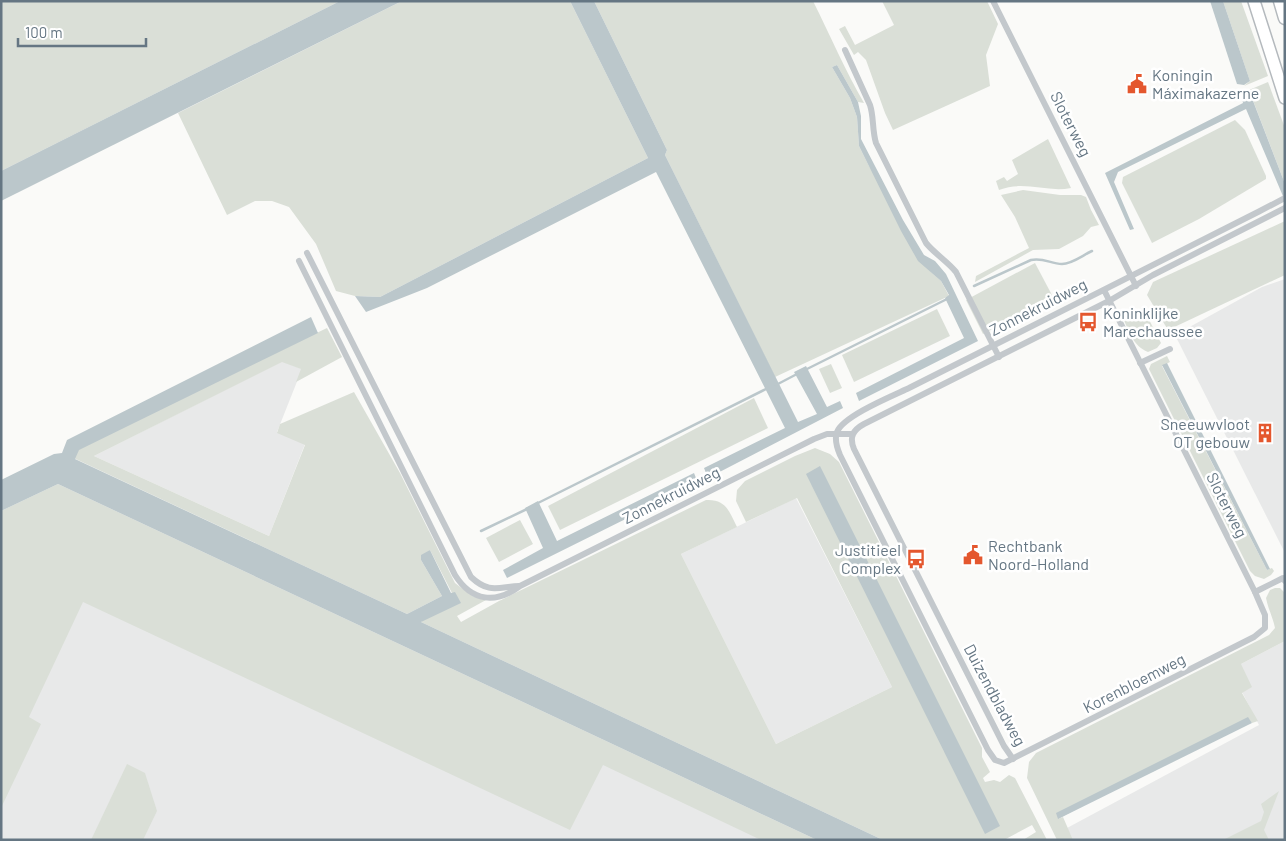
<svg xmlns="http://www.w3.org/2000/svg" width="1286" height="841" font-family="Barlow,sans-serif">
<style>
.built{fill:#e8e9e9}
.green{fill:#dadfd7}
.water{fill:#bbc7cb}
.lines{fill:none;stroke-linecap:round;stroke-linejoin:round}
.stream{stroke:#bbc7cb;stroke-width:2.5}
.trunk-casing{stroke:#b4b9bd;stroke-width:14}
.motorway-casing{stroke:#b4b9bd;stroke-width:15}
.minor{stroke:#c3c8cc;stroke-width:6}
.trunk{stroke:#fff;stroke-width:11}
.motorway{stroke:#fff;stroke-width:12}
.labels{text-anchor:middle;stroke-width:5;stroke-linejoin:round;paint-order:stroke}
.poi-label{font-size:16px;fill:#657683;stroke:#fff;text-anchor:start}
.street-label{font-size:16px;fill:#657683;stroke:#fff}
</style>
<rect width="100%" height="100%" fill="#fafaf8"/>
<g class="built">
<path d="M1285,279v274l-110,-218 87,-48z"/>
<path d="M282,361l20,8 -25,63 28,12 -36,92 -175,-80z"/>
<path d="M796,498l96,189 -116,57 -95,-190z"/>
<path d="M1,511l816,329h-816z"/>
<path d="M1285,641v199h-212l-6,-12 192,-103 -17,-33 -1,-28z"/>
</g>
<g class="green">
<path d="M1,1h339l-339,170z"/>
<path d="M402,1h168l78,157 -268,139 -25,-1 -19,-5 -20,-47 -27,-37 -17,-6h-17l-28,14 -49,-102z"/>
<path d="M594,1h219c17,34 32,69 51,102l-6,-1 -21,-37 -5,2 18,31 7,19 2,29 10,20 62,106 10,9 8,15 -174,81 -110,-222 2,-5z"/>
<path d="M882,1h105l11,23 -12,31 4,31 -97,44 -8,-17 -19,-53 -8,-8 -4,3 -15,-26 6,-3 10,19 39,-20z"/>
<path d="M1223,1h18l27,75 -24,10 6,-5z"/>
<path d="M1268,82l17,46v56l-36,-94z"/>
<path d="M1235,120l10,10 21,46v3l-67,40 -47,24 -30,-60 1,-6z"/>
<path d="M1048,139l23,49c-24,5 -47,-8 -72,2l-3,-9 8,-4 3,4 11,-7 -6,-14z"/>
<path d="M1023,190l37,5h21l5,2 5,13 8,15 -8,2 -8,9 -24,13 -26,1 -58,32 1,-6 53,-28 -14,-31 -14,-22z"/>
<path d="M1285,221v54l-117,55 -21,-35 6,-13z"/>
<path d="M1035,263l18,34 -70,37 -17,-34z"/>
<path d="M1143,308l18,35 -4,5 -9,4c-15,-6 -19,-21 -25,-34z"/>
<path d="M937,309l13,27 -96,46 -12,-27z"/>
<path d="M327,328l15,29 -46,25 5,-13 -19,-7 -188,94 175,80 36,-91 -28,-12 3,-9 74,-32 46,81 55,110 17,13 14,4 -29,16 4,6 38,-21 207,-101c20,-1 23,11 31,27l-56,27 95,190 116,-57 -95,-189 -51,24 -10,-21 1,-11 8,-9 50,-25 20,-8 15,6 9,8 143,286v9l8,15 -7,6 2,4 9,-2 6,2 9,-7 6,3 32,62h-24l13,-8 -4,-7 -28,15h-121l-462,-218 31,-29 -22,-43 -9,10 21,36 -35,18 -342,-160z"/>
<path d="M1167,356l3,6 -8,4 105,204 5,-2 2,3 -3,4 -7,4 -9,-3 -5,-5 -101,-202 2,-5z"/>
<path d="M831,364l11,24 -12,5 -11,-24z"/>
<path d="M754,398l14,30 -208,102 -12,-24z"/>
<path d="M58,484l759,356h-56l-158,-75 -33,65 -487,-228 -54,115 12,7 -40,84v-297z"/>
<path d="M520,520l13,24 -34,18 -13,-24z"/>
<path d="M1275,588h5l5,5v48l-44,23 11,23 -10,6 16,28 -6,2 -4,-5 -190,101 5,-2 10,23h-16l-30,-62 2,-16 7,-9 233,-118 6,-7c-2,-11 -7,-19 -9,-30l4,-8z"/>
<path d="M127,764l18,9 12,38 -14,29h-52z"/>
<path d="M1279,791l-15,39 5,10h-46l38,-19 3,-9 -3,-8z"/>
</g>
<g class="water">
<path d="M340,1h62l-401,200v-30z"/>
<path d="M570,1h24l73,149 -2,5 133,267 19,-8 -23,-42 12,-6 21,41 13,-6 3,7 -135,70 -4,-10 81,-40 -129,-256 -229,116 -61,24 -11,-16 25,1 268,-139z"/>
<path d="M1210,1h13l27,80 -6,4 -7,-1z"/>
<path d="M837,65l21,37 3,14v23l42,81 21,35 11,6 11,13 32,67 -119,60 -3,-8 108,-55 -19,-40 4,-3 -8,-14 -23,-20 -17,-30 -42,-85 -2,-29 -7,-19 -18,-31z"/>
<path d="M1248,93h2l35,91v17l-39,-92 -128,63 -4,10 20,47 -4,1 -25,-57 138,-70 -1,-5z"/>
<path d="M311,317l7,16 -239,117 -4,9 332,155 35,-18 -21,-36v-5l9,-5 21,43 4,-1 6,11 -40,19 462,218h-66l-759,-356 -57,27v-31l53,-26 8,-1 5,-13z"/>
<path d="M1167,363l103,206 -3,1 -105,-205z"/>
<path d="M820,466l180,360 -15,8 -179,-360z"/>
<path d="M694,473l4,10 -191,95 -4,-8 40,-22 -18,-40 13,-7 19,40z"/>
<path d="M1248,717l4,6 -194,96 -2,-6z"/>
</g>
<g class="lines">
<g class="stream">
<path d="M974,286l57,-26c12,-3 20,4 31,4 10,0 21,-9 30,-13"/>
<path d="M805,370l142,-71"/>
<path d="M776,385l21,-11"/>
<path d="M536,504l232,-116"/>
<path d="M481,531l48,-23"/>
</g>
<defs>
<path id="trunk" d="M1254,1l31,97"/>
<path id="motorway" d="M1280,1l5,17"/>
</defs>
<use href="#trunk" class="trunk-casing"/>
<use href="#motorway" class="motorway-casing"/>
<g class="minor">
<path d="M993,1l143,285"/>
<path d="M845,50l25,55c4,12 2,25 6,38l50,100c9,11 21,18 30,29l43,85"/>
<path d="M307,253l164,324c18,17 27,10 48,9"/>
<path d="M299,261l156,314c17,27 41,29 65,11l294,-147 13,-5h25"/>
<path d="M1104,290l151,302 10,23v13l-11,9 -250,126 -9,-3 -7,-10 -148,-295c-3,-7 -6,-15 -3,-23 6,-16 55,-36 72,-44l349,-176 27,-14"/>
<path d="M1140,363l30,-14"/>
<path d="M1255,592l28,-14 2,3"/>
<path d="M1013,759l-9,-13 -150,-297c-5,-12 -1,-19 10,-25l245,-123 44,-26 132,-67"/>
</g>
<use href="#trunk" class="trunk"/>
<use href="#motorway" class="motorway"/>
</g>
<defs>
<symbol id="civic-bare" viewBox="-9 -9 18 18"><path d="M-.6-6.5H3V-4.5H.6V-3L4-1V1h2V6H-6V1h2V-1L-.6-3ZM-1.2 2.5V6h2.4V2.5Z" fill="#e4572e" stroke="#fff" stroke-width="2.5" paint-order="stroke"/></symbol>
<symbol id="bus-bare" viewBox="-9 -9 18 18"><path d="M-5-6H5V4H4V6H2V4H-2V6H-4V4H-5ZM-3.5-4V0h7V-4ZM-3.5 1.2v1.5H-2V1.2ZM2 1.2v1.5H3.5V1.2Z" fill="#e4572e" stroke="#fff" stroke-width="2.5" paint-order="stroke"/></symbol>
<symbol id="building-bare" viewBox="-9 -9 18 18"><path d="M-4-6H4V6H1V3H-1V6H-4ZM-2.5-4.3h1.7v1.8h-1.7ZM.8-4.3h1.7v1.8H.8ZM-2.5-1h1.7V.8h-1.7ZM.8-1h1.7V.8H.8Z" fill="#e4572e" stroke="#fff" stroke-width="2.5" paint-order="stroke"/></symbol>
</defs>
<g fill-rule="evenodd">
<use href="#civic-bare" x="1123" y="70" width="28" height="28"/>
<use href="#bus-bare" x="1074" y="308" width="28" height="28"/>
<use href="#building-bare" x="1251" y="419" width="28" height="28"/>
<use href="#civic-bare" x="959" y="541" width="28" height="28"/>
<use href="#bus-bare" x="902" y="545" width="28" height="28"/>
</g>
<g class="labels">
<g class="poi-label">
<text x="1152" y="81">Koningin<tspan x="1152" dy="18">Máximakazerne</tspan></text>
<text x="1103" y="319">Koninklijke<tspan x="1103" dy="18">Marechaussee</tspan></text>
<text x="1250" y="430" text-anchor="end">Sneeuwvloot<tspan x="1250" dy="18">OT gebouw</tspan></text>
<text x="988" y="552">Rechtbank<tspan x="988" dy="18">Noord-Holland</tspan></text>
<text x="901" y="556" text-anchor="end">Justitieel<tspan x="901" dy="18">Complex</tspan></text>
</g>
<g class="street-label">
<text transform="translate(1071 124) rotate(63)" y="6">Sloterweg</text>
<text transform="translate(1038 307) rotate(-27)" y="6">Zonnekruidweg</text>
<text transform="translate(671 495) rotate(-27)" y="6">Zonnekruidweg</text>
<text transform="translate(1227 505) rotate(63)" y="6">Sloterweg</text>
<text transform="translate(1134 683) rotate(-27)" y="6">Korenbloemweg</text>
<text transform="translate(995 695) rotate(62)" y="6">Duizendbladweg</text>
</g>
</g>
<rect width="1286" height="841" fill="none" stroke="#657683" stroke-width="5"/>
<path d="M18 38v8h128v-8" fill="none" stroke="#657683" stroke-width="2.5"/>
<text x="25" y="38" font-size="15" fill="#657683" stroke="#ffffff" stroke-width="4" paint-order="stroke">100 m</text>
</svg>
